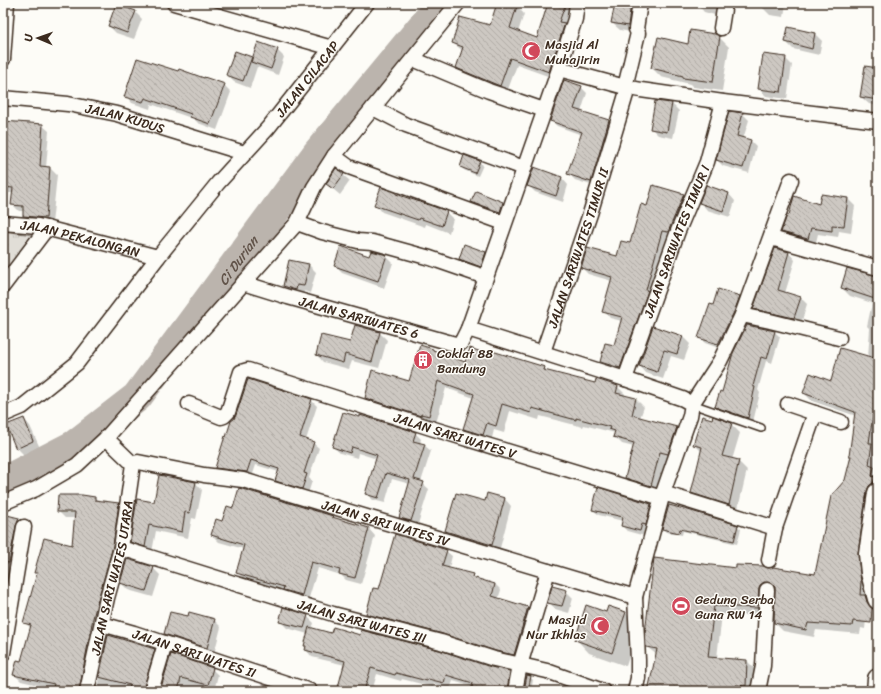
<svg xmlns="http://www.w3.org/2000/svg" width="881" height="694" font-family="Sriracha,sans-serif">
<style>
.grass{fill:url(#grass-tufts);stroke:#8e847a}
.shadow{fill:#0003;fill-rule:evenodd}
.lines{fill:none;stroke-linecap:round;stroke-linejoin:round}
.river{stroke:#bbb4ad;stroke-width:31}
.building{fill:url(#building-back-hatch);stroke:#3b2a1e}
.lane-casing{stroke:#3b2a1e;stroke-width:10}
.street-casing{stroke:#3b2a1e;stroke-width:17}
.secondary-casing{stroke:#3b2a1e;stroke-width:23}
.lane{stroke:#fdfcf7;stroke-width:7}
.street{stroke:#fdfcf7;stroke-width:14}
.secondary{stroke:#fdfcf7;stroke-width:20}
.labels{text-anchor:middle;stroke-width:3;stroke-linejoin:round;paint-order:stroke}
.poi-label{font-size:13px;fill:#3b2a1e;stroke:#fdfcf7;text-anchor:start}
.street-label{font-size:13px;fill:#3b2a1e;stroke:#fdfcf7}
.water-label{font-size:14px;font-style:italic;fill:#615349;stroke:#fdfcf7}
</style>
<defs>
<pattern id="grass-tufts" width="24" height="20" patternUnits="userSpaceOnUse"><rect width="24" height="20" fill="#e1ded7"/><path d="M3 7l-1-3M5 7V3M7 7l1-3M15 17l-1-3M17 17v-4M19 17l1-3" fill="none" stroke="#c2bfb8"/></pattern>
<pattern id="building-back-hatch" width="6" height="6" patternUnits="userSpaceOnUse"><rect width="6" height="6" fill="#cdc8c2"/><path d="M-1 5l2 2M0 0l6 6M5-1l2 2" fill="none" stroke="#b1aca6"/></pattern>
</defs>
<rect width="100%" height="100%" fill="#fdfcf7"/>
<filter id="ink" filterUnits="userSpaceOnUse"><feTurbulence type="fractalNoise" baseFrequency=".025" numOctaves="2"/><feDisplacementMap in="SourceGraphic" scale="8" xChannelSelector="R" yChannelSelector="G"/><feConvolveMatrix kernelMatrix="1 2 1 2 8 2 1 2 1" color-interpolation-filters="sRGB"/></filter>
<g filter="url(#ink)">
<path class="grass" d="M3,231l29,4 -29,39z"/>
<g class="shadow">
<path d="M498,3h8l11,3 7,8 -6,18 19,7 10,-30 -17,-6h45l-19,76 -39,-14 -10,27 -43,-17 -7,-8 6,-16 -10,-8 38,-17z"/>
<path d="M616,3h26l-7,30 -15,-3 -8,-7z"/>
<path d="M698,3h30l-6,14 -18,-5 -6,-7z"/>
<path d="M764,3h22l-2,14 -14,-2 -7,-7z"/>
<path d="M827,3h13l-1,3z"/>
<path d="M135,12l7,7 -8,20 -18,-6 -7,-7z"/>
<path d="M789,28l26,6 7,7 -3,14 -26,-6 -7,-7z"/>
<path d="M719,37l10,10 -7,44 -29,-4 -3,-3 -29,-7 -9,-9 37,-23z"/>
<path d="M277,50l7,7 -6,18 -21,-8 -7,21 -16,-6 -7,-7 24,-17 1,1z"/>
<path d="M785,58l7,7 -5,34 -21,-3 -7,-7z"/>
<path d="M878,69v37l-9,-2 -8,-7z"/>
<path d="M224,85l7,7 -14,38 -19,-7 -4,-4 -43,-15 -1,5 -18,-6 -6,-7z"/>
<path d="M581,87l6,6 -6,19 28,9 6,6 -18,60 -22,-7 -6,-6 13,-39 -25,-9 -6,-6z"/>
<path d="M672,104l7,7 -6,27 -15,-3 -7,-7z"/>
<path d="M730,112l13,2 6,6 -6,19 8,2 5,5 -7,27 -26,-7 -6,-6z"/>
<path d="M3,121l39,4 7,6 -3,37h4l7,7 -5,49 -22,-2 -6,-6v-5h-5l-7,-7 1,-11h-10z"/>
<path d="M479,162l4,3 -5,11 -14,-6 -3,-3z"/>
<path d="M534,168l28,10 6,7 -5,17 -28,-10 -7,-7z"/>
<path d="M343,175l7,6 -10,14 -13,-11z"/>
<path d="M653,187l31,8 6,6 -15,37 -7,-1 -16,60 -26,77 -18,-6 -7,-6 14,-15 7,-26 -12,-3 -6,-7 8,-30 -24,-7 -6,-6 36,-11 12,-13 18,-37z"/>
<path d="M476,192l27,11 7,7 -3,9 -28,-10 -6,-7z"/>
<path d="M729,194l6,7 -5,16 -23,-7 -6,-7z"/>
<path d="M822,195l26,4 7,7 -4,27 -12,-2 -1,6 -20,-3 -3,12 -26,-7 -7,-7 38,-27z"/>
<path d="M376,205l70,7 7,7 -4,14 -23,-9 -1,3 -43,-15z"/>
<path d="M486,252l6,7 -4,14 -21,-7 -7,-7zM467,261l19,6 -1,2 -18,-6z"/>
<path d="M789,253l6,7 -10,33 15,4 7,7 -6,20 -40,-9 -7,-7z"/>
<path d="M386,256l7,7 -9,25 -42,-15 -7,-7 35,-9z"/>
<path d="M290,261l19,4 7,7 -6,21 -6,-2 -1,6 -12,-4 -7,-7z"/>
<path d="M878,277v188l-13,96 4,29 -4,39 -4,-1 -1,6 -44,-4 -2,7 -31,-6 -8,-8 1,-34 -4,1 -7,26 -43,-2 -5,44 30,3 8,8 -1,22h-106l9,-36 -10,-8 90,-78 79,6 30,-94 5,-24 -1,-2 6,-39 -44,-15 -8,-8 28,-11 36,-25 2,-28 -3,-3 5,-23 -22,-7 -8,-8z"/>
<path d="M739,297l6,6 -21,47 -19,-7 -6,-6 14,-31z"/>
<path d="M747,326l28,6 5,5 -8,26 -6,-2 -8,29 2,3 -7,29 -31,-10 -5,-5z"/>
<path d="M654,327l29,10 7,7 -6,16 -13,-4 -8,23 -17,-6 -6,-7z"/>
<path d="M380,333l7,7 -8,28 -27,-7 -3,8 -26,-7 -6,-7z"/>
<path d="M433,349l3,3 30,11 25,-7 53,12 5,4 46,12 22,2 8,8v2l11,3 8,8 -4,11 37,10 7,8 -25,57 -25,-8 -8,-7 8,-31 -12,-3 -8,-8 1,-3 -31,-8 -1,2 -43,-11 -1,4 -29,-9 -6,22 -10,-3 -3,12 -19,-6 -8,-7 10,-31 -28,-10 -10,35 -62,-17 -8,-8 44,-16z"/>
<path d="M311,400l6,6 -11,34 7,3 6,5 -10,30 3,3 -4,13 -26,-8 -5,-5 2,-9 -23,-7 -4,12 -30,-4 -6,-5z"/>
<path d="M24,419l6,7 10,22 -16,7 -7,-7z"/>
<path d="M731,424l9,9 -8,27 6,1 9,9 -10,43 -35,-11 -9,-9 9,-41 -8,-8z"/>
<path d="M415,433l6,6 -1,5 4,1 7,6 -10,31 8,7 -12,38 -10,-3 -7,-7 10,-33 -18,-5 -7,24 -12,-3 -7,-7 11,-34 -19,-6 -1,5 -17,-5 -7,-6z"/>
<path d="M160,476l36,7 6,7 -6,29 -4,-1 -4,20 -32,-7 -4,21 -14,-4 -6,-6 23,-38z"/>
<path d="M240,489l92,28 3,2 34,10 6,7 -14,48 -15,-4 -5,-5 -23,-7 -10,33 -17,-5 -4,-4 -43,-13 -7,-7 7,-23 -25,-7 -7,-7 22,-26z"/>
<path d="M95,498l4,4 19,2 7,6 -39,181h-40l1,-4 -26,-6 -6,-6 7,-12 9,-34 -6,-7 13,-47 -3,-3 38,-25 3,-29h-11l-7,-7z"/>
<path d="M505,499l6,7 -12,46 -46,-14 -7,-7 40,-29z"/>
<path d="M651,505l5,5 -11,26 -18,-5 -5,-5 1,-5 -24,-6 -6,-5z"/>
<path d="M3,515l15,4 7,6 -22,101z"/>
<path d="M737,526l4,3 -4,15 -54,-13 -1,4 -16,-3 -3,-3z"/>
<path d="M446,551l6,5 -3,12 23,7 4,4 19,5 6,6 -3,9 30,9 6,6 -14,46 -147,-41 -6,-6 12,-22z"/>
<path d="M153,568l7,7 -7,22 -25,-7 -7,-7z"/>
<path d="M566,591l7,7 -4,15 -14,-4 -6,-7z"/>
<path d="M608,607l18,6 13,14 -13,39 -37,-13 -13,-14 30,-26z"/>
<path d="M307,616l7,7 -2,6 198,43 6,7 -2,12h-42l1,-4 -20,-6 -3,8 -16,-5 -1,3 -31,-8 -1,2 -24,-7 -5,17h-34l7,-26 -33,-8 -6,-7v-3l-1,-2 3,-11 -21,-6 -7,-7z"/>
<path d="M188,617l26,3 7,7 -7,27 -42,-13 -7,-7z"/>
<path d="M109,636l45,14 7,6 -11,35h-53z"/>
<path d="M172,655l40,14 6,6 -4,16 -9,-2v2h-44z"/>
<path d="M530,677l3,3 -2,11h-6z"/>
</g>
<g class="lines">
<path class="river" id="s1" d="M3,482l72,-37 62,-48 180,-243 125,-151"/>
</g>
<g class="building">
<path d="M497,3h21l-8,25 27,10 11,-35h18l-7,19 6,1 -16,49 -39,-14 -10,28 -44,-18 7,-21 -11,-4 8,-26 30,8z"/>
<path d="M615,3h16l-3,23 -17,-3z"/>
<path d="M116,4l20,7 -9,22 -19,-7z"/>
<path d="M788,27l27,6 -3,16 -27,-7z"/>
<path d="M690,30l25,4 5,2 -7,46 -30,-4v-2l-32,-8 7,-31 30,7z"/>
<path d="M258,42l20,7 -7,20 -20,-7z"/>
<path d="M235,51l17,6 -9,24 -17,-6z"/>
<path d="M763,54l23,3 -5,35 -23,-3z"/>
<path d="M137,58l41,13 1,-2 25,9v-1l21,7 -15,40 -20,-7 1,-3 -46,-16 -2,4 -19,-5z"/>
<path d="M865,66l13,2v32l-18,-3z"/>
<path d="M564,80l18,6 -8,23 35,11 -18,62 -24,-8 15,-42 -32,-11z"/>
<path d="M655,101l17,2 -5,29 -17,-3z"/>
<path d="M729,111l14,2 -6,23 14,4 -8,28 -27,-8z"/>
<path d="M3,121l40,3 -3,42 10,1 -4,51 -23,-2v-10l-12,-1 2,-17 -10,-1z"/>
<path d="M464,155l16,6 -5,12 -15,-6z"/>
<path d="M534,167l28,10 -6,19 -29,-10z"/>
<path d="M336,168l8,6 -11,15 -7,-5z"/>
<path d="M653,185l31,9 -16,38 -6,-1 -16,59 2,1 -28,77 -20,-6 5,-19 9,2 8,-28 -20,-5 10,-35 -31,-9 6,-20 30,8 4,-15 9,2 11,-39 6,2z"/>
<path d="M706,185l23,8 -6,18 -24,-8z"/>
<path d="M381,187l15,6v1l51,17 -5,15 -23,-8 -1,2 -44,-15z"/>
<path d="M476,191l27,11 -3,10 -29,-10z"/>
<path d="M821,194l27,4 -4,28 -12,-1v6l-21,-3 -3,11 -27,-7 6,-17h2l5,-19 25,8z"/>
<path d="M464,244l22,8 -5,15 -22,-8z"/>
<path d="M341,246l28,10 2,-5 16,4 -9,26 -44,-15z"/>
<path d="M775,248l14,4 -11,38 23,7 -7,21 -41,-9z"/>
<path d="M289,260l20,4 -5,22 -7,-1 -1,5 -13,-4z"/>
<path d="M847,268l31,8v24l-37,-12z"/>
<path d="M718,289l22,7 -6,16 -16,32 -20,-6 12,-34 3,1z"/>
<path d="M355,325l25,7 -8,30 -27,-8 -2,9 -27,-8 5,-20 29,7z"/>
<path d="M747,325l28,6 -8,28 -6,-2 -8,29 2,1 -7,31 -33,-11 5,-16 2,1 11,-39z"/>
<path d="M653,326l30,10 -6,18 -13,-4 -7,22 -18,-6z"/>
<path d="M420,345l13,4v1l32,12 5,-14 20,7 2,-4 53,16 -1,3 51,13 1,-4 22,7 -2,7 20,5 -4,17 45,12 -9,27 -8,-2 -9,34 -26,-8 9,-35 -21,-6 2,-6 -6,-2 1,-2 -34,-9v2l-44,-12 -1,5 -29,-9 -6,22 -9,-3 -4,12 -20,-6 11,-35 -36,-13 -9,35 -8,-2v2l-56,-18 7,-28 37,11z"/>
<path d="M840,348l38,11v56h-5l-4,28h3l-3,22 5,2 -2,9 3,1 -2,6 -4,3 -2,5 -9,62 3,29 -1,13h5l2,7 5,6 -1,15 -18,-2 -1,5 -44,-3 -2,7 -32,-7 1,-36 -4,-4 -7,-1 -4,3 -1,4 -1,19 -44,-2 -6,51 39,3 -1,26 -10,-1v6h-88l9,-42 -11,-2 -1,-14 9,-75 82,10v-3l27,1 5,2 5,-1 42,7 16,-78 14,-16 6,-24h-2l6,-44 -52,-19 7,-20 21,8z"/>
<path d="M248,379l64,20 -12,38 14,5 -10,31 3,1 -5,15 -27,-8 4,-12 -28,-9 -4,12 -32,-4 10,-32 1,1 5,-16 3,-2 2,-4z"/>
<path d="M343,412l17,5v-2l56,17 -3,9 12,3 -11,35 10,3 -13,39 -12,-3 11,-38 -24,-7 -8,25 -13,-4 12,-39 -25,-8 -2,6 -18,-6z"/>
<path d="M702,416l10,3 1,-3 19,7 -10,33 17,4 -10,45 -38,-12 11,-46 -9,-2z"/>
<path d="M24,418l9,23 -17,8 -10,-24z"/>
<path d="M159,475l37,7 -7,31 -4,-1 -3,20 -33,-7 -4,22 -15,-5 7,-43 17,3z"/>
<path d="M598,487l53,17 -5,21 -4,-1 -2,7 -19,-5 2,-9 -31,-7z"/>
<path d="M239,488l94,28 -1,1 37,11 -14,50 -16,-4 1,-4 -29,-8 -9,33 -19,-5 1,-3 -48,-14 8,-28 -33,-10 5,-16 6,2 5,-15 6,2z"/>
<path d="M456,493l29,8 2,-8 18,5 -13,47 -47,-14z"/>
<path d="M58,495h24l13,2v3l24,3 -6,43 -20,72 -14,73h-27l2,-7 -41,-9 4,-15 4,1 10,-36 -8,-2 14,-50h-3l10,-35 28,7 3,-33h-18z"/>
<path d="M669,505l19,5 50,15 -4,16 -54,-12 -1,4 -17,-4z"/>
<path d="M3,514l16,4 -3,8 -7,37 -6,-1z"/>
<path d="M395,534l52,16 -5,16 31,8 -1,3 23,7 -3,12 36,11 -14,48 -18,-4 -53,-17 -77,-20 7,-26 6,1z"/>
<path d="M127,559l27,8 -8,24 -26,-8z"/>
<path d="M552,586l15,4 -5,16 -15,-3z"/>
<path d="M586,605l20,7 2,-6 18,6 -14,41 -37,-13z"/>
<path d="M283,607l25,8 -4,13 -25,-6z"/>
<path d="M170,612l18,4 1,-4 26,7 -8,29 -43,-14z"/>
<path d="M309,627l22,6 2,-6 27,8 1,-5 78,20 52,17 19,4 -3,20h-36l2,-8 -27,-8 -2,8 -16,-4 -1,2 -31,-8 -1,2 -24,-7 -7,23h-27l8,-30 -40,-11 1,-4h-2z"/>
<path d="M108,635l47,14 -12,42h-14l1,-6 -31,-8z"/>
<path d="M171,654l42,14 -5,17 -27,-7 -3,13h-18z"/>
<path d="M527,675l4,1 -3,15h-4z"/>
</g>
<g class="lines">
<defs>
<path id="lane" d="M692,404l69,24"/>
<g id="street">
<path d="M174,3l158,45"/>
<path d="M721,28l4,-25"/>
<path d="M3,59l4,-56"/>
<path d="M413,59l76,32 55,19"/>
<path d="M559,69l66,18 16,3 82,12 155,19"/>
<path d="M625,87l13,-54 -2,-4 4,-26"/>
<path id="s2" d="M3,98l65,6 49,10 127,39"/>
<path d="M373,108l33,17 118,43"/>
<path d="M334,156l15,11 155,56"/>
<path id="s3" d="M3,223l35,3 120,31"/>
<path d="M297,223l25,9 36,9 14,1 58,16 55,19"/>
<path d="M771,238l107,30"/>
<path id="s4" d="M243,283l45,14 167,47 6,-1 7,-14 91,-260 16,-50 2,-16"/>
<path d="M3,286l44,-58"/>
<path d="M742,315l28,6 69,17"/>
<path d="M468,329l157,50 58,20 9,5 -2,12 -27,77 -28,104 3,63v18l-3,13"/>
<path id="s5" d="M543,352l47,-138 38,-126"/>
<path id="s6" d="M625,379l53,-148 29,-69 16,-60"/>
<path id="s7" d="M189,404l32,13 3,-1 4,-4 13,-40 7,-2 186,59 228,69"/>
<path d="M692,404l28,-43 22,-46 49,-135"/>
<path d="M788,404l53,18"/>
<path id="s8" d="M3,415l19,-8 55,-44 81,-106 60,-74 50,-55 99,-125"/>
<path d="M106,438l27,26"/>
<path id="s9" d="M133,464l5,-2 66,13 39,5 392,117"/>
<path d="M663,493l112,35"/>
<path d="M3,503l33,-14 41,-24 29,-27 191,-215 17,-36 20,-31 124,-153"/>
<path id="s10" d="M121,548l212,66 108,28 53,17 53,12 56,20"/>
<path d="M769,560l6,-32 40,-115"/>
<path id="s11" d="M102,624l32,9 176,58"/>
<path d="M3,653l21,-126"/>
<path id="s12" d="M87,691l20,-93 14,-50 12,-84"/>
<path d="M151,691l14,-47"/>
<path d="M515,691l5,-26 28,-94"/>
<path d="M758,691l5,-25 4,-76"/>
</g>
<g id="secondary">
<path d="M878,493l-9,61 2,19 7,26"/>
<path d="M877,691l1,-12"/>
</g>
</defs>
<use href="#lane" class="lane-casing"/>
<use href="#street" class="street-casing"/>
<use href="#secondary" class="secondary-casing"/>
<use href="#lane" class="lane"/>
<use href="#street" class="street"/>
<use href="#secondary" class="secondary"/>
</g>
</g>
<defs>
<symbol id="mosque-disc" viewBox="-11 -11 22 22"><circle r="9.5" fill="#d1495b" stroke="#fdfcf7"/><path d="M3.5-4.9A6 6 0 1 0 3.5 4.9A5 5 0 1 1 3.5-4.9Z" fill="#fff"/></symbol>
<symbol id="building-disc" viewBox="-11 -11 22 22"><circle r="9.5" fill="#d1495b" stroke="#fdfcf7"/><path d="M-4-6H4V6H1V3H-1V6H-4ZM-2.5-4.3h1.7v1.8h-1.7ZM.8-4.3h1.7v1.8H.8ZM-2.5-1h1.7V.8h-1.7ZM.8-1h1.7V.8H.8Z" fill="#fff"/></symbol>
<symbol id="stadium-disc" viewBox="-11 -11 22 22"><circle r="9.5" fill="#d1495b" stroke="#fdfcf7"/><path d="M0-5a6.5 5 0 1 0 0 10a6.5 5 0 1 0 0-10ZM-3.5-1.8h7v3.6h-7Z" fill="#fff"/></symbol>
</defs>
<g fill-rule="evenodd">
<use href="#mosque-disc" x="520" y="40" width="22" height="22"/>
<use href="#building-disc" x="412" y="349" width="22" height="22"/>
<use href="#stadium-disc" x="670" y="595" width="22" height="22"/>
<use href="#mosque-disc" x="589" y="615" width="22" height="22"/>
</g>
<g class="labels">
<g class="poi-label">
<text x="545" y="49">Masjid Al<tspan x="545" dy="15">Muhajirin</tspan></text>
<text x="437" y="358">Coklat 88<tspan x="437" dy="15">Bandung</tspan></text>
<text x="695" y="604">Gedung Serba<tspan x="695" dy="15">Guna RW 14</tspan></text>
<text x="586" y="624" text-anchor="end">Masjid<tspan x="586" dy="15">Nur Ikhlas</tspan></text>
</g>
<g class="street-label">
<text dy="5" stroke="none"><textPath href="#s8" startOffset="457">JALAN CILACAP</textPath></text>
<text dy="5" stroke="none"><textPath href="#s2" startOffset="124">JALAN KUDUS</textPath></text>
<text dy="5" stroke="none"><textPath href="#s3" startOffset="79">JALAN PEKALONGAN</textPath></text>
<text dy="5" stroke="none"><textPath href="#s6" startOffset="147">JALAN SARIWATES TIMUR I</textPath></text>
<text dy="5" stroke="none"><textPath href="#s5" startOffset="110">JALAN SARIWATES TIMUR II</textPath></text>
<text dy="5" stroke="none"><textPath href="#s4" startOffset="121">JALAN SARIWATES 6</textPath></text>
<text dy="5" stroke="none"><textPath href="#s7" startOffset="310">JALAN SARI WATES V</textPath></text>
<text dy="5" stroke="none"><textPath href="#s9" startOffset="261">JALAN SARI WATES IV</textPath></text>
<text dy="5" stroke="none"><textPath href="#s12" startOffset="116">JALAN SARI WATES UTARA</textPath></text>
<text dy="5" stroke="none"><textPath href="#s10" startOffset="252">JALAN SARI WATES III</textPath></text>
<text dy="5" stroke="none"><textPath href="#s11" startOffset="97">JALAN SARI WATES II</textPath></text>
</g>
<g class="water-label">
<text dy="5" stroke="none"><textPath href="#s1" startOffset="329">Ci Durian</textPath></text>
</g>
</g>
<rect width="881" height="694" fill="none" stroke="#fdfcf7" stroke-width="16"/>
<rect x="8" y="8" width="865" height="678" fill="none" stroke="#3b2a1e" stroke-width="1.5" filter="url(#ink)"/>
<g transform="translate(38 38) rotate(272)" stroke="#fdfcf7" stroke-width="3" paint-order="stroke">
<path d="M0-3L7 15L0 10L-7 15Z" fill="#3b2a1e"/>
<text y="-6" font-size="11" font-weight="bold" text-anchor="middle" fill="#3b2a1e">U</text>
</g>
</svg>
